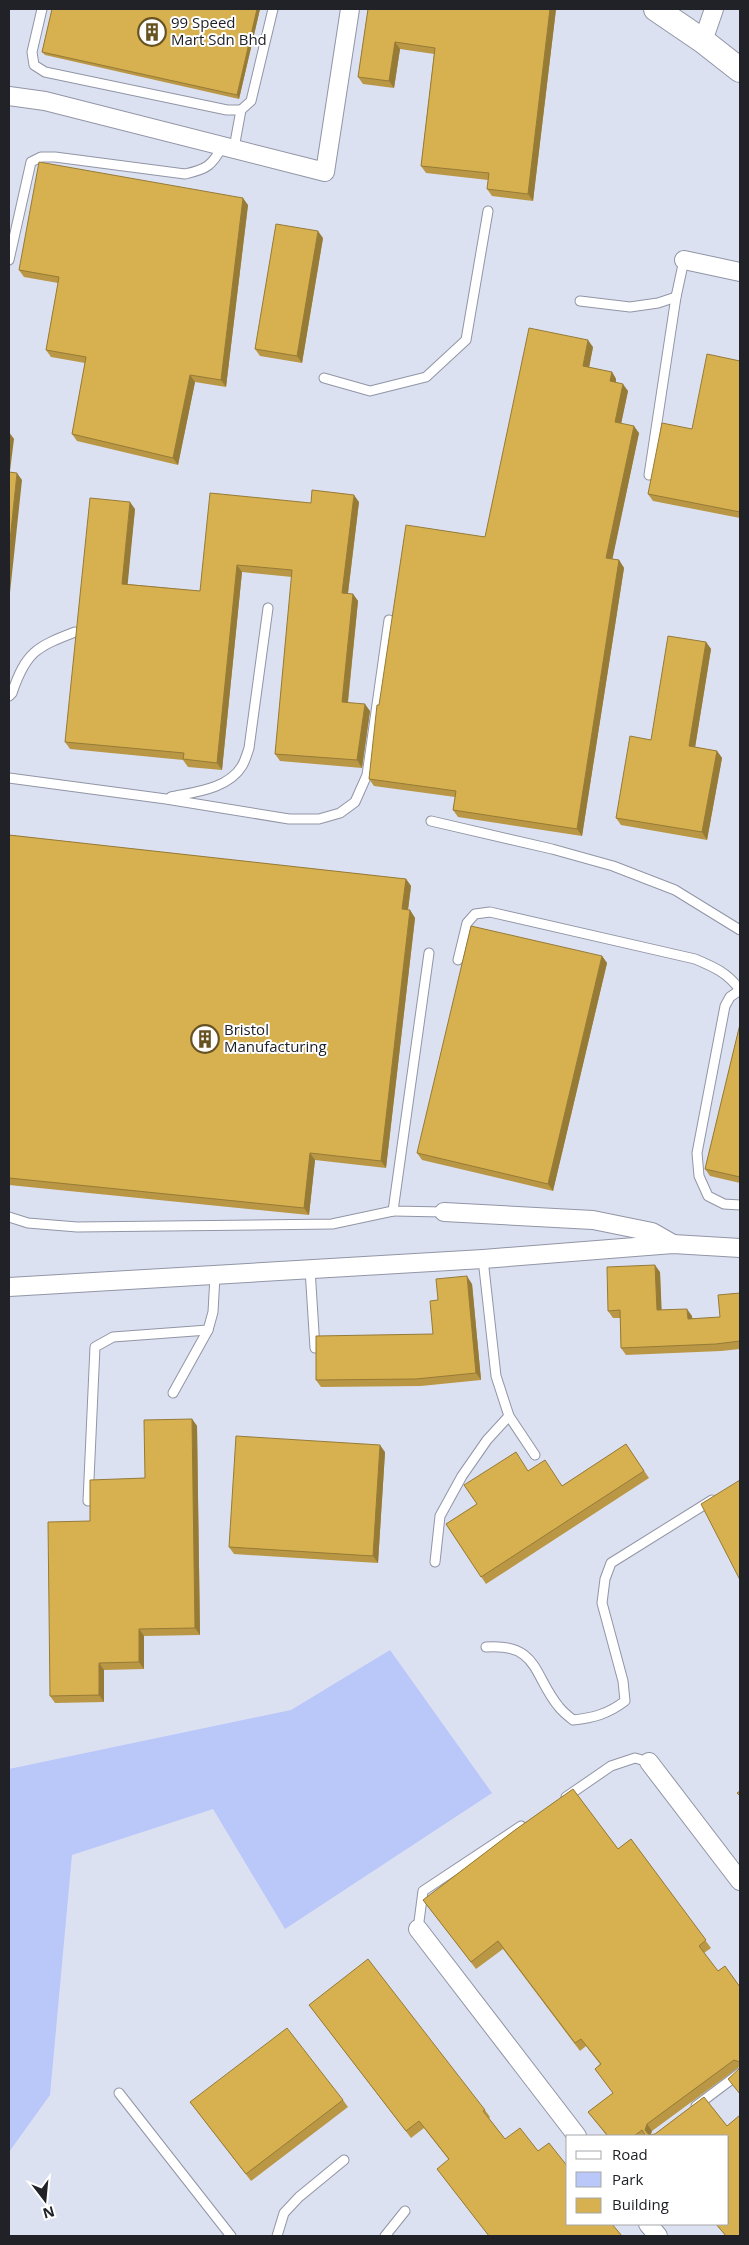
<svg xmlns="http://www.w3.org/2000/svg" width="749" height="2245" font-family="'Open Sans',sans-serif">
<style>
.green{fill:#bac7f9}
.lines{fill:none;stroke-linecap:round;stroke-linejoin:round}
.lane-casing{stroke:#9195a5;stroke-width:11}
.street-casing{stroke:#9195a5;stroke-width:20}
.secondary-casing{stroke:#9195a5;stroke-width:26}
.lane{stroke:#fff;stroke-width:9}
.street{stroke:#fff;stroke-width:18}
.secondary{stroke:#fff;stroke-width:24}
.wall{fill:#b99744}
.shaded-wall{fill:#967b37}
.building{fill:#d7b04f;stroke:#967b37}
.labels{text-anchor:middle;stroke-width:4;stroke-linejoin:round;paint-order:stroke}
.poi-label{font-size:15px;fill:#202228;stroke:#fff;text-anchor:start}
</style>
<rect width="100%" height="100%" fill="#dce1f2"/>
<path class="green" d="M390,1650l102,143 -207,136 -72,-120 -141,46 -22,240 -41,57v-383l282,-59z"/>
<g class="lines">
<defs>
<g id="lane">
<path d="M42,9l-10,43 2,13 11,7 182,38h14"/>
<path d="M234,148l7,-38 10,-9 22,-92"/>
<path d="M9,260l22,-98 10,-5h14l130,17c22,-5 27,-8 38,-29"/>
<path d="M580,301l50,6 28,-4 18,-6"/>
<path d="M324,378l46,13 56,-14 40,-37 22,-129"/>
<path d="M649,475l27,-178 8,-37"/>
<path d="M9,696l3,-3c14,-41 24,-46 63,-61"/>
<path d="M9,778l157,21 123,20h30l21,-6 15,-11 12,-27 22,-155"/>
<path d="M171,797c24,-5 57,-8 71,-31 3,-5 5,-12 7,-18l19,-140"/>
<path d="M431,821l121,28 61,17 62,24 65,40"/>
<path d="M429,953l-36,258 51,1"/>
<path d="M458,960l9,-37 8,-9 15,-2 205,47c19,8 33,14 45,31"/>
<path d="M740,990l-10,7 -5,9 -28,147 2,23 9,20 16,8 16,1"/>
<path d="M9,1217l19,6 49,4 255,-3 61,-13"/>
<path d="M483,1259l13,117 13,40 26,39"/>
<path d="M310,1269l5,79"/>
<path d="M173,1393l35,-63 5,-18 2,-36"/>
<path d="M88,1501l7,-154 18,-10 95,-7"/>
<path d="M435,1562l5,-46 22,-40 25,-36 22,-24"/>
<path d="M486,1647c53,-4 47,29 73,60 4,5 9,9 14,13 20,-2 35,-6 52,-19l-2,-20 -21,-78 3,-24 6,-16 101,-63"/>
<path d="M566,1797l45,-31 24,-8 14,4"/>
<path d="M418,1929l5,-38 98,-65"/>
<path d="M119,2093l112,143"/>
<path d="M696,2106l44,-33"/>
<path d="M277,2236l7,-23 15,-16 45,-37"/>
<path d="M385,2236l20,-25"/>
</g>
<g id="street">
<path d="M703,41l11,-32"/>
<path d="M9,96l36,5 280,71 25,-163"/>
<path d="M684,260l56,12"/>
<path d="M444,1212l149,8 59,12 21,12"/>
<path d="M9,1287l474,-28 190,-15 67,4"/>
<path d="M649,1762l91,119"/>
<path d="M418,1929l159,207"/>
<path d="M648,2224l10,12"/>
</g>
<path id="secondary" d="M656,9l47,32 37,29"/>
</defs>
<use href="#lane" class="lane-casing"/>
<use href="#street" class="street-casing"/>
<use href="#secondary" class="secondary-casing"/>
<use href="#lane" class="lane"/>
<use href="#street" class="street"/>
<use href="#secondary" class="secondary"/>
</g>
<g class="wall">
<path d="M52,9h208l-21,90 -194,-44 -3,-3z"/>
<path d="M368,9h188l-23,192 -41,-5 -5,-7 1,-9 -62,-7 -5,-7 13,-112 -34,-5 -6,39 -31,-4 -5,-7z"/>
<path d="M248,205l-22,182 -31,-5 -17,83 -101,-24 -5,-7 13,-71 -34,-6 -5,-7 12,-67 -34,-6 -5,-7z"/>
<path d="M323,238l-21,125 -42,-7 -5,-7z"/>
<path d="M593,347l-4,20 23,5 4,7v4l12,8 -7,32 18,10 -27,126 7,1 5,8 -42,268 -124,-19 -5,-7 2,-13 -81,-11 -5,-7 10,-74 106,-168z"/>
<path d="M740,361v157l-87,-17 -5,-7 44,-65z"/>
<path d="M359,502l-11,92h5l5,7 -10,102 22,8 -8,57 -82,-7 -5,-7 17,-177 -50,-5 -20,198 -34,-3 -5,-7 -113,-11 -5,-7 70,-233 -8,75 73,7 111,-88z"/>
<path d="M706,642l5,7 -16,98 22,4 5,7 -15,82 -86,-15 -5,-7 35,-78z"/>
<path d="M9,835l397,44 5,7 -3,24h2l5,8 -29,250 -71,-8 -6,55 -300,-30z"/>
<path d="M602,956l5,7 -54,228 -131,-31 -5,-7z"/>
<path d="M740,1024v159l-30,-7 -5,-7z"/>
<path d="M660,1272l1,38 31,6v3l28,-2 20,-24v56l-19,2 -95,4 -5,-7 -1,-30h-7l-5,-7z"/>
<path d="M472,1284l9,96 -60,6 -100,1 -5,-7 117,-46z"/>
<path d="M192,1419l5,7 3,209 -56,1v33l-40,1v32l-49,1 -5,-7 40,-175 55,-43z"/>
<path d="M626,1444l23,34 -163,106 -40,-60 83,-53 33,15z"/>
<path d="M385,1452l-7,111 -144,-9 -5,-7z"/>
<path d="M573,1789l45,60 13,-10 80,109 -7,5 14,18 7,-5 15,21v80h-1l-87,64 -1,3h4l49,-37 23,29 13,-11v121h-14l-10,-12h12v-88h-121l-19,-24 25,-19 -18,-24 5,-5 -14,-18 -6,5 -77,-102 -27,20 -53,-69 92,-70z"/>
<path d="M309,2005l176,105 5,7 -1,1 16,21 33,12 84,85h-133l-52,-67 12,-9 -25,-32 -13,10z"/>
<path d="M343,2100l5,7 -97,74 -61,-79z"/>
</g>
<g class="shaded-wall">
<path d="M257,9h3l-21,90 -2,-4z"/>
<path d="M550,9h6l-23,192 -5,-7z"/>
<path d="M395,42l5,7 -6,39 -5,-7z"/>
<path d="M243,198l5,7 -22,182 -5,-7z"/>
<path d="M318,231l5,7 -21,125 -5,-7z"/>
<path d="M588,340l5,7 -5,26 -5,-7z"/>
<path d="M612,372l4,7 -1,9 -5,-7z"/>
<path d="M190,375l5,7 -17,83 -5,-7z"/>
<path d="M623,384l5,7 -8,38 -5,-7z"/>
<path d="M634,426l5,7 -28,133 -5,-8z"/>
<path d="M9,432l5,7 -5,40z"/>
<path d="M17,473l5,7 -13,122v-52z"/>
<path d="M354,495l5,7 -12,98 -5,-7z"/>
<path d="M130,502l5,7 -8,82 -5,-7z"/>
<path d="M619,560l5,8 -42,268 -5,-7z"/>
<path d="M237,565l5,7 -20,198 -5,-7z"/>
<path d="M353,594l5,7 -11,108 -5,-7z"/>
<path d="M706,642l5,7 -17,105 -5,-8z"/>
<path d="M365,704l5,7 -8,57 -5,-8z"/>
<path d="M717,751l5,7 -15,82 -5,-8z"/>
<path d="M406,879l5,7 -4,31 -5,-8z"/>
<path d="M410,910l5,8 -29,250 -5,-7z"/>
<path d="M602,956l5,7 -54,228 -5,-7z"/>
<path d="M310,1153l5,7 -6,55 -5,-7z"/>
<path d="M655,1265l5,7 2,45 -5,-7z"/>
<path d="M467,1276l5,8 9,96 -5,-7z"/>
<path d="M687,1309l5,7 1,10 -5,-7z"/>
<path d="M192,1419l5,7 3,209 -5,-7z"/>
<path d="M380,1445l5,7 -7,111 -5,-7z"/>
<path d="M139,1629l5,7v33l-5,-7z"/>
<path d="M99,1663l5,7v32l-5,-7z"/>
<path d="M647,2124l5,7 -2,5 -5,-6z"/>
</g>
<g class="building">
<path d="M52,9h205l-20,86 -195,-43z"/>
<path d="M368,9h182l-22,185 -41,-5 2,-16 -68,-7 14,-118 -40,-6 -6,39 -31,-4z"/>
<path d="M39,162l204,36 -22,182 -31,-5 -17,83 -101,-24 14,-77 -40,-7 13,-73 -40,-7z"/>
<path d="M276,224l42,7 -21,125 -42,-7z"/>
<path d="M529,328l59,12 -5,26 29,6 -2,9 13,3 -8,38 19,4 -28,132 13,2 -42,269 -124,-19 3,-19 -87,-12 8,-74h2l27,-180 79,12z"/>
<path d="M707,354l33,7v151l-92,-18 14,-71 30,6z"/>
<path d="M9,472l8,1 -8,77z"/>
<path d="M312,490l42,5 -12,98 11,1 -11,108 23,2 -8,56 -82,-6 17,-184 -55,-5 -20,198 -34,-4 1,-6 -119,-11 25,-244 40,4 -8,82 78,7 10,-98 101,10z"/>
<path d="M668,636l38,6 -17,104 28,5 -15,81 -86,-14 14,-82 21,4z"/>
<path d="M9,835l397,44 -4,30 8,1 -29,251 -71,-8 -6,55 -295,-30z"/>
<path d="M471,926l131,30 -54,228 -131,-31z"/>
<path d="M740,1024v153l-35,-8z"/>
<path d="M655,1265l2,45 30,-1 1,10 32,-2 -2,-22 22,-2v48l-24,3 -95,4 -1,-38 -12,1 -1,-44z"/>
<path d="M467,1276l9,97 -60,6 -100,1v-44l117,-2 -3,-33 8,-1 -2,-21z"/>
<path d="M192,1419l3,209 -56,1v33l-40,1v32l-49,1 -2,-174 42,-1v-41l55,-2 -1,-58z"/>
<path d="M236,1436l144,9 -7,111 -144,-9z"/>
<path d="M626,1444l18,27 -163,106 -35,-53 31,-20 -13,-19 52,-33 12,19 17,-11 17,26z"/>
<path d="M740,1480v100l-39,-76z"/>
<path d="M573,1789l45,60 13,-10 75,101 -7,6 19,25 7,-5 15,21v78v-3l-6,-2 -87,64 -2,6 4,5 6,-1 49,-37 23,29 13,-11v121h-14l-10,-12h12v-88h-82l-4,-6 -8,6h-26l-20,-24 25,-19 -18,-24 6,-5 -20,-25 -6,4 -77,-102 -27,21 -48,-62 92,-70z"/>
<path d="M740,1791v5l-3,-3z"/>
<path d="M368,1959l117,151 -2,1 22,28 15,-11 18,23 11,-8 19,24v57h44l10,12h-133l-52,-67 12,-10 -30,-38 -13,10 -97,-126z"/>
<path d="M287,2028l56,72 -97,74 -56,-72z"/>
<path d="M740,2068v26l-12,-15z"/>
</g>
<defs>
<symbol id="building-ring" viewBox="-11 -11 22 22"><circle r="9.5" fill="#fff" stroke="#675322" stroke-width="1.5"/><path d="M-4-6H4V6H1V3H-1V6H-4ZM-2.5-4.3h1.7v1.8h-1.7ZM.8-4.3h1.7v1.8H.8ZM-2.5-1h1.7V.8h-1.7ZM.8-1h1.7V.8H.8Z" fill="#675322"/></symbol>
</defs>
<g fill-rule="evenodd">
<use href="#building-ring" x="136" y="16" width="32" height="32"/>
<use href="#building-ring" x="189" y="1023" width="32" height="32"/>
</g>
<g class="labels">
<g class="poi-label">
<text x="171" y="28">99 Speed<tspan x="171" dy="17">Mart Sdn Bhd</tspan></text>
<text x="224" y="1035">Bristol<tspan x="224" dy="17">Manufacturing</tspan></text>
</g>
</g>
<rect width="749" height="2245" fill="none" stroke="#202228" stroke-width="20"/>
<rect x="566" y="2135" width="162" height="90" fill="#ffffff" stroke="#a6a7a9"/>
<rect x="576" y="2151" width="25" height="8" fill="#ffffff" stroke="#a6a7a9"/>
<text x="612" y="2160" font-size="15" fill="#202228">Road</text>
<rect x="576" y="2172" width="25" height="15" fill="#bac7f9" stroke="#a6a7a9"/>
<text x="612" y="2185" font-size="15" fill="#202228">Park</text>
<rect x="576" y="2198" width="25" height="15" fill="#d7b04f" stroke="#a6a7a9"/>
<text x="612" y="2210" font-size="15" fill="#202228">Building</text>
<g transform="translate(45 2200) rotate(164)" stroke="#ffffff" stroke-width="4" paint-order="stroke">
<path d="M0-4L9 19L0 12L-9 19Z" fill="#202228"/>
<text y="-8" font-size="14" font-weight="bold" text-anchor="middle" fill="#202228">N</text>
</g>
</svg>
